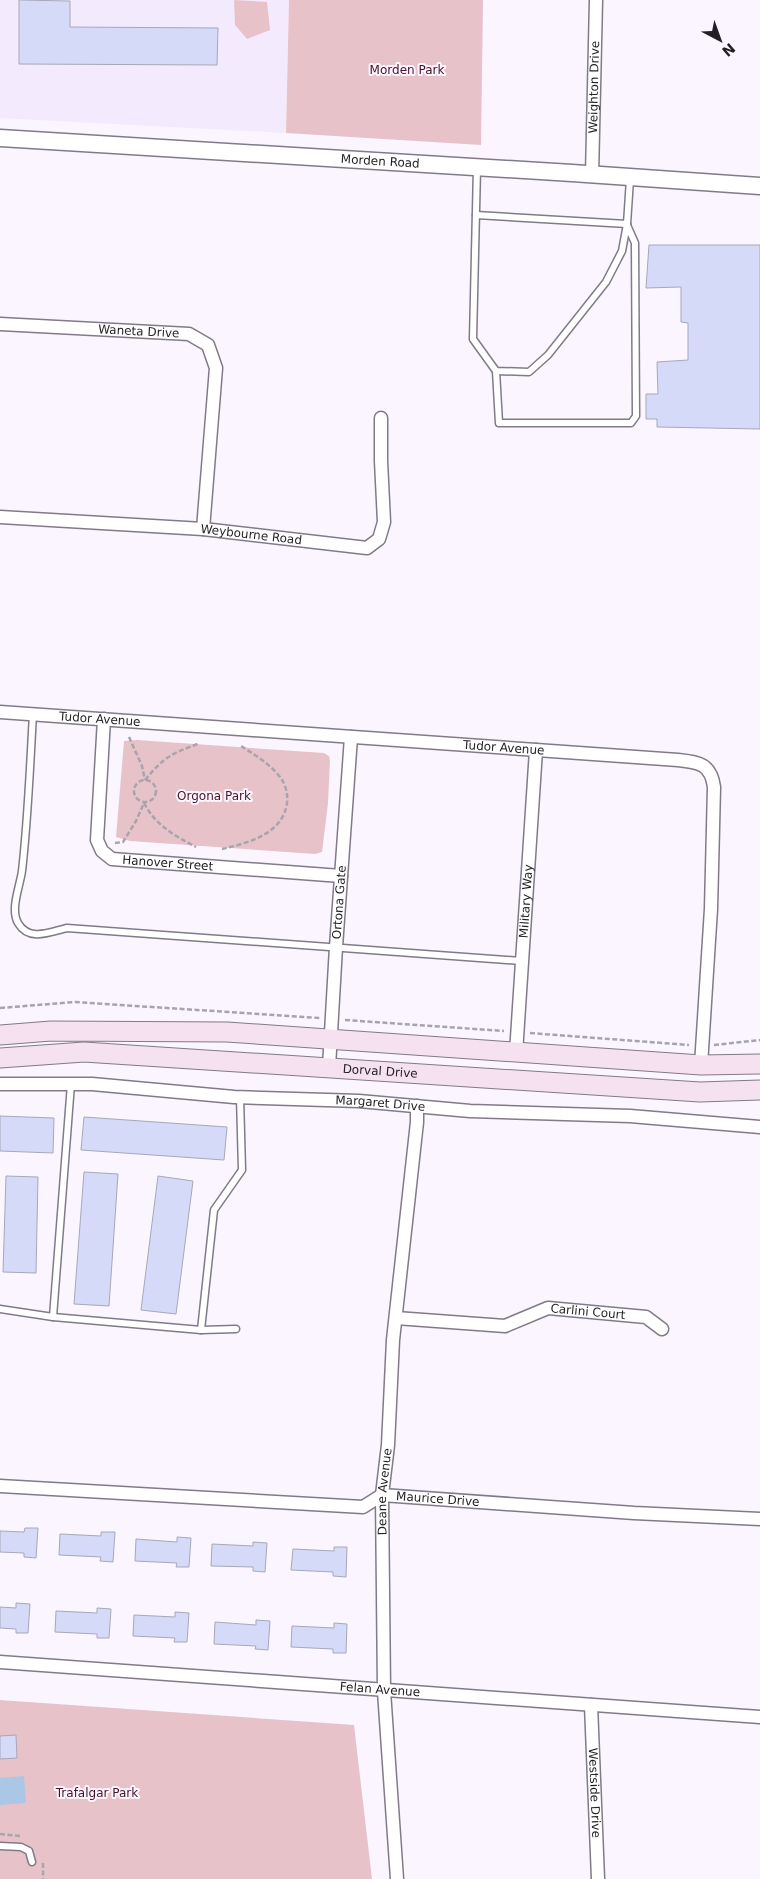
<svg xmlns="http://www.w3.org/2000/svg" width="760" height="1879" font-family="'DejaVu Sans',sans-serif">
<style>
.built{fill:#f4eafd}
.green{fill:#e8c2c9}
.water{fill:#abc7e5}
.building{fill:#d6daf9;stroke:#a6a8b8}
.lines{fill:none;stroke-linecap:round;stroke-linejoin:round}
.service-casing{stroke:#817a89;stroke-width:9}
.minor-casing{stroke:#817a89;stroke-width:15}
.tertiary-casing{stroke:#817a89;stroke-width:19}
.secondary-casing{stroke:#817a89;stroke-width:21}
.path{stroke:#a8a4ad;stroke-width:2.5;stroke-dasharray:5 2.5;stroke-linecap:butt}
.service{stroke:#fff;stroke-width:6}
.minor{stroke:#fff;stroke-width:12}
.tertiary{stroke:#fff;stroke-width:16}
.secondary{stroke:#f6e1f0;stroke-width:19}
.labels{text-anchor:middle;stroke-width:4;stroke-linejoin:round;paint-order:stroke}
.park-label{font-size:12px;fill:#481323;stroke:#faf5ff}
.street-label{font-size:12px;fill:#221f25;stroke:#faf5ff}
</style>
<rect width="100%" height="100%" fill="#faf5ff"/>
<path class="built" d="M0,0h289l-3,133 -286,-15z"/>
<g class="green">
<path d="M234,0l33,2 3,28 -23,9 -12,-14z"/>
<path d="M289,0h194l-2,145 -195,-12z"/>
<path d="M137,740l187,13 5,3 1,5 -2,42 -6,49 -7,2 -185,-13 -14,-4 8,-96z"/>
<path d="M0,1700l354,25 18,154h-372z"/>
</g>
<path class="water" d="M24,1776l2,27 -26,2v-27z"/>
<g class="building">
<path d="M19,0l51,1v26l148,1 -1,37 -198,-1z"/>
<path d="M649,245h111v184l-103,-2v-8h-11v-25h12l-1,-32 31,-2v-37l-7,-1v-35l-35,1z"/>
<path d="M0,1116l54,2 -1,35 -53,-2z"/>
<path d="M84,1117l143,10 -3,33 -143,-10z"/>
<path d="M84,1172l34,2 -9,132 -35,-2z"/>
<path d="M6,1176l32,1 -2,96 -33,-1z"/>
<path d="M158,1176l35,5 -17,133 -35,-4z"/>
<path d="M25,1528h13l-2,30 -12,-1v-4l-24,-1v-21l24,1z"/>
<path d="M101,1532h14l-2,30 -13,-1 1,-4 -42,-2 1,-21 41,2z"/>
<path d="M177,1537l14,1 -2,29h-13l1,-4 -42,-2 1,-22 41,3z"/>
<path d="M253,1542l14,1 -2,29 -12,-1v-4l-42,-1 1,-22 41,2z"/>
<path d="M334,1547h13l-1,30 -13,-1v-4l-42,-2 2,-21 41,2z"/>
<path d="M16,1603l14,1 -2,29h-12v-4l-16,-1v-21l16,1z"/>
<path d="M97,1608l14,1 -2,29h-12v-4l-42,-2 1,-21 41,2z"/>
<path d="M175,1612l14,1 -2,29h-13l1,-4 -42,-2 1,-21 41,2z"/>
<path d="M256,1620l14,1 -2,29 -13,-1 1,-3 -42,-2 1,-22 41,3z"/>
<path d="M334,1623l13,1 -1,29h-13v-4l-42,-2 1,-21 42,2z"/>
<path d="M16,1735l1,23 -17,1v-23z"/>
</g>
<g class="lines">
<defs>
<g id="service">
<path d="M477,168l-4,171 23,32 33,1 19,-17 58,-73 16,-31 5,-27"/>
<path d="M476,215l151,9 3,-45"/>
<path d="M496,371l3,52h132l5,-7 -1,-173 -8,-18"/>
<path d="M33,714c-3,52 -5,105 -11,157 -2,15 -12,38 -4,52 11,19 32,9 49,5l454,33"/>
<path d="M0,1309l53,8 148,13 13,-120 28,-40 -2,-73"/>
<path d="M53,1317l18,-233"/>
<path d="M201,1330l35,-1"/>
<path d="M0,1846l21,1 8,4 3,11"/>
</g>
<g id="minor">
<path id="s1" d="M592,175l4,-175"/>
<path id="s2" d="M0,324l189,10 19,11 8,23 -13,161"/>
<path id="s3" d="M0,517l203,12 164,19 12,-9 5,-17 -3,-61v-43"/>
<path id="s4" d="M0,712l678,48c21,2 33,4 36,27l-3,122 -10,156"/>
<path id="s5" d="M104,719l-7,121 5,11 10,8 229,17"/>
<path id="s6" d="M516,1053l20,-303"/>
<path id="s7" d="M329,1067l7,-120 15,-210"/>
<path id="s8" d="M0,1084h92l142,13 125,4 111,10 160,5 130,11"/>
<path id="s9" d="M396,1318l109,8 43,-18 98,9 16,12"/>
<path id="s10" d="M0,1486l363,21 19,-12 252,18 126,6"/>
<path id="s11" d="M0,1662l760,55"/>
<path id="s12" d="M591,1705l7,174"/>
<path id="s13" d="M397,1879l-13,-188 -2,-196 6,-50 5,-105 24,-218v-16"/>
</g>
<g id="tertiary">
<path id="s14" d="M0,138l572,35 188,13"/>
</g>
<g id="secondary">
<path d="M0,1035l51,-4 176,1 474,33 59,-1"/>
<path id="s15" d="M0,1058l84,-6 616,40 60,-2"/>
</g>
</defs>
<use href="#service" class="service-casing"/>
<use href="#minor" class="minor-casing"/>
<use href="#tertiary" class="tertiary-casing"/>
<use href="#secondary" class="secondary-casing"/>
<g class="path">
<path d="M129,737l13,29 3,14"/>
<circle cx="145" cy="791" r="11"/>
<path d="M145,780c20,-24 26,-26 55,-37"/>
<path d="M144,803c12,23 30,32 52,44"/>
<path d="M115,843l8,-1 13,-21 8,-18"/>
<path d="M222,849c26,-6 61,-15 65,-46 1,-9 -1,-18 -7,-26 -10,-13 -25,-22 -39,-31"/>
<path d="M0,1008l75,-6 245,16"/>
<path d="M345,1020l159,11"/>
<path d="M530,1033l159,12"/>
<path d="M714,1045l46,-5"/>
<path d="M0,1834l21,2"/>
<path d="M43,1863v16"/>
</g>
<use href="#service" class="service"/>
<use href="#minor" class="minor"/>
<use href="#tertiary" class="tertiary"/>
<use href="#secondary" class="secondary"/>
</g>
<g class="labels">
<g class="park-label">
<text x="407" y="74">Morden Park</text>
<text x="214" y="800">Orgona Park</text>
<text x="97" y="1797">Trafalgar Park</text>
</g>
<g class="street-label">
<text dy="4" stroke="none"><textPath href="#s1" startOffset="88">Weighton Drive</textPath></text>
<text dy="4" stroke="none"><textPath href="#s14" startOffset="381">Morden Road</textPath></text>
<text dy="4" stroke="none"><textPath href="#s2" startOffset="139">Waneta Drive</textPath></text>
<text dy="4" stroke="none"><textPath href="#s3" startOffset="252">Weybourne Road</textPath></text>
<text dy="4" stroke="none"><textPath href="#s4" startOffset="100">Tudor Avenue</textPath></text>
<text dy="4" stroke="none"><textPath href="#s4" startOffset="505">Tudor Avenue</textPath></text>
<text dy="4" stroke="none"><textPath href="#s5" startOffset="202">Hanover Street</textPath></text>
<text dy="4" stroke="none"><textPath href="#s6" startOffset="152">Military Way</textPath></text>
<text dy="4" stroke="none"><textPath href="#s7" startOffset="165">Ortona Gate</textPath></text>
<text dy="4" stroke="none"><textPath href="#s15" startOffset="381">Dorval Drive</textPath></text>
<text dy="4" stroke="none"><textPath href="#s8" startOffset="381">Margaret Drive</textPath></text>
<text dy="4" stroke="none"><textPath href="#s9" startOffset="196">Carlini Court</textPath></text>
<text dy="4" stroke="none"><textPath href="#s13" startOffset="388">Deane Avenue</textPath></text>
<text dy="4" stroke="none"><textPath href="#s10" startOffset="442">Maurice Drive</textPath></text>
<text dy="4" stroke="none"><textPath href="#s11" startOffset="381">Felan Avenue</textPath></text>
<text dy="4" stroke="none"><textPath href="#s12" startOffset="88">Westside Drive</textPath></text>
</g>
</g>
<g transform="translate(720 40) rotate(139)" stroke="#faf5ff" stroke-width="4" paint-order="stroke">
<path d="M0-4L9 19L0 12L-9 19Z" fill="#221f25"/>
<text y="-8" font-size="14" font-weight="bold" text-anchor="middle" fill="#221f25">N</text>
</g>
</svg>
